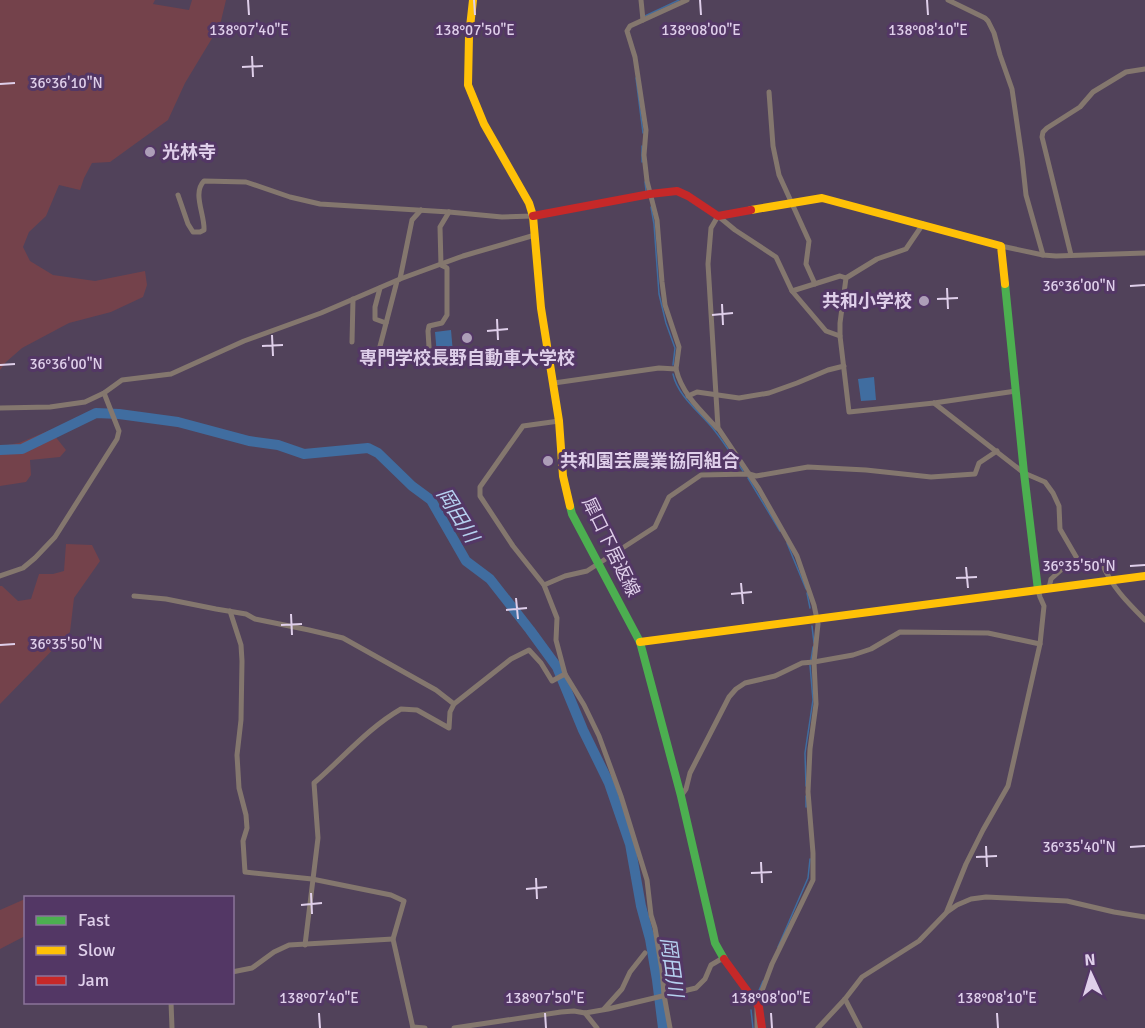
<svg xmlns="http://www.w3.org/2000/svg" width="1145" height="1028" font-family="Signika,'Noto Sans JP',sans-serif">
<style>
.green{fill:#74424b}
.water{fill:#406da0}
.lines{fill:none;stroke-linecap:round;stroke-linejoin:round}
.stream{stroke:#406da0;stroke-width:1.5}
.river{stroke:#406da0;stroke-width:10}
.street{stroke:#84776e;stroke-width:5}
.fast{stroke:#4caf50;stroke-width:8}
.slow{stroke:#ffc107;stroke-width:8}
.jam{stroke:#c62828;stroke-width:8}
.ticks{fill:none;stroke:#dfcfea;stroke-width:2}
.poi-dot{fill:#ad9eb8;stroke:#533765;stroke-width:2}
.labels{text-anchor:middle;stroke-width:6;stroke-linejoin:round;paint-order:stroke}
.poi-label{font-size:18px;font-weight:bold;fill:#dfcfea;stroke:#533765;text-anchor:start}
.street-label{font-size:18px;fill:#dfcfea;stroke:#533765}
.water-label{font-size:20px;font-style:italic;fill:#b6d1f0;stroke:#533765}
.ticks-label{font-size:15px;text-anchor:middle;fill:#dfcfea;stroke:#533765;stroke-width:6;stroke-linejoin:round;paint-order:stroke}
</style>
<rect width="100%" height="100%" fill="#51425a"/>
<g class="green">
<path d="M0,0h155l-2,4 36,6 3,-10h34l-6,25 -35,58 -17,37 -58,42 -18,1 -8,15 -4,12 -21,-5 -13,31 -17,16 -6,15 7,14 23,14 42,6 50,-10 2,14 -4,12 -32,15 -42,11 -47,25 -16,14 -6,8z"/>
<path d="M50,430l16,20 -6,7 -30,3 1,15 -5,7 -26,4v-40l19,-3z"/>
<path d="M66,544l26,1 8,16 -26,37 -4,34 -70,72v-118h2l16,15 13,-2 8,-25h14l11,-3z"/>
<path d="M25,899v37l-25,13v-39z"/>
</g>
<g class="water">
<path d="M451,330l2,23 -16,2 -2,-23z"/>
<path d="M874,377l2,23 -15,1 -3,-22z"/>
</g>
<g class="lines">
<g class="stream">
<path d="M645,16l34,-16"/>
<path d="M636,78l7,55"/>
<path d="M642,146v16"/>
<path d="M645,182l1,9"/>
<path d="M651,207l3,17 5,70 7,29 9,25 -2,17"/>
<path d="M673,374c5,23 28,39 42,57 10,13 19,27 28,40"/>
<path d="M748,478l32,53"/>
<path d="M787,543l19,46"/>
<path d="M807,593l3,15"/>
<path d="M812,626l2,17"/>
<path d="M811,660l2,-13"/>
<path d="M806,786l-1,-33 8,-53 -3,-35"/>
<path d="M806,796v11"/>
<path d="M778,947l30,-69 2,-19"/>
<path d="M757,995l6,-14"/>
<path d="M751,1010l2,18"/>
</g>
<path class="river" d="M0,450l22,-1 74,-36 23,1 59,8 71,19 29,4 26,9 64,-6 10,5 34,33 19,14 35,61 24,18 40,51 27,37 26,63 26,53 21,61 11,62 9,33 7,41 6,48"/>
<g class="street">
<path d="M641,0l2,20"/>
<path d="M948,0l37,18 3,3 6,12 6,22 12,34 10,69 4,37 17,60"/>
<path d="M769,92l4,54 6,29 30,66 -3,23 9,20"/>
<path d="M178,195l10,29 5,8h7l4,-2c1,-15 -12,-37 0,-49l42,1 44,15 30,7 129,8 53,5 31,-1"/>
<path d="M923,224l-17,25 -29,10 -31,19 -6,45v13l9,76 85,-9 82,-12"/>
<path d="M1001,246l42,9 13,1 89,-3"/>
<path d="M1071,255l-29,-118 1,-5 4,-4 33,-21 13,-15 33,-20 19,-3"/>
<path d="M400,279l12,-59 9,-10"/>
<path d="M380,288l-5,19v12l11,4"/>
<path d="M792,291l48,-15 6,2"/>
<path d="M352,342l1,-43"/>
<path d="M429,347l-1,-16 1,-5 13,-3 5,-8v-47l-6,-3 -1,-38 9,-15"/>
<path d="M378,360v-6l19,-73"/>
<path d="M676,369c6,25 24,41 41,59"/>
<path d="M554,383l105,-15 17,1 3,-22 -14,-42 -3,-23 -5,-62 -10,-39 -3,-26 2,-25 -11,-73 -8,-26 3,-5 57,-26"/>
<path d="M688,396l9,-4 42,6 30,-5 28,-10 31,-13 16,-4"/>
<path d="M934,403l90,70 21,9 8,11 6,13 1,23 18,31"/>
<path d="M0,408l50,-1 35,-5 19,-9 18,-13 49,-6 73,-33 77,-28 79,-34 63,-23 72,-21"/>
<path d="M559,421l-36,5 -43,61v9l33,50 31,39 13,33 -1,22 9,34 19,31 15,31 22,60 26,84 4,35 4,13 7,42 2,25 6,33"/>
<path d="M0,576l23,-8 12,-10 20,-21 62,-98 2,-8 -15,-38"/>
<path d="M544,585l21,-9 22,-5 68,-44 14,-30 32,-22 48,-1 7,2 52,-9 58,3 65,7 44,-3 4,-11 18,-12"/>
<path d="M1049,588l2,-9 10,-9 17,-10 23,2c12,26 24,38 44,58"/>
<path d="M134,596l32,3 50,10 30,5 9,5 54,11 34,8 93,52 18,14"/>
<path d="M230,611l11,34 1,16 -1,59 -4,35 2,33 7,27 1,13 -4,13 2,31 67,7 79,16 13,6 -11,38 20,89"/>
<path d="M681,796l5,-7 4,-16 39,-76 7,-8 9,-6 30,-7 27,-13 12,-1 39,-7 18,-6 29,-17 88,1 52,11"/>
<path d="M947,911l19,-47 17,-34 25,-44 32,-142 4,-38 -4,-9 -2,-7"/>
<path d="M305,945l13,-107 -4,-55c29,-25 54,-55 87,-74l16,1 32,18 1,-16 4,-8 57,-45 18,-9 12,13 11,18 13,-7"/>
<path d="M232,972l20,-4 22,-16 15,-7 104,-6"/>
<path d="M845,999l15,29"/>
<path d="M171,1002l1,26"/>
<path d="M604,1009l18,-20 8,-17 15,-19"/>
<path d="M585,1013l12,15"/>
<path d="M413,1027l12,1"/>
<path d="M454,1028l107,-16 13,-1 11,2 23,-4 88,-21 9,-9 6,-14 12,-7"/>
<path d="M757,1028v-24l15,-40 41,-84v-27l-5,-61 2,-43 6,-45 -2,-42 4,-38 -4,-19 -17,-49 -38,-67 -41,-61 -10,-164 3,-36 7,-12 17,14 41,27 16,34 34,40 14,5"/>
<path d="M818,1028l27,-29 17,-22 57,-36 28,-29 10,-7 14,-6 15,-2 81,4 47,11 31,5"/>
</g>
<g class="fast">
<path d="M1005,284l19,189 14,117"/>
<path d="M570,506l2,8 68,128 41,154 34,147 9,16"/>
</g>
<g class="slow">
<path d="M473,0l-4,36 -1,49 16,39 45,79 4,13 8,92 18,113 4,55 7,30"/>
<path d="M751,210l71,-12 179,48 4,38"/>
<path d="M640,642l505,-66"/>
</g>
<g class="jam">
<path d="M533,216l117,-22 27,-3 11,5 30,20 33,-6"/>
<path d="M724,959l35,48 3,21"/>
</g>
</g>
<path class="ticks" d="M248,0l1,15M474,0l1,15M700,0l1,15M927,0l1,15M252,56l1,21M242,67l21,-1M0,84l15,-1M1130,286l15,-1M947,288l1,21M937,299l21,-1M722,304l1,21M712,315l21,-2M497,319l1,21M487,331l21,-2M272,335l1,21M262,346l21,-1M0,365l15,-1M1130,566l15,-1M966,567l2,21M956,578l21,-1M741,583l2,21M731,594l21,-2M516,598l2,21M506,610l21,-2M291,614l1,21M281,625l21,-1M0,645l15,-1M986,846l1,21M1130,847l15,-1M976,857l21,-1M761,862l1,21M751,873l21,-1M536,878l1,21M526,889l21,-2M311,893l1,21M301,905l21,-2M319,1013l1,15M545,1013l1,15M771,1013l1,15M997,1013l1,15"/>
<g class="poi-dot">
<circle cx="150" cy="152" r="6"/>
<circle cx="924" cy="301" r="6"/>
<circle cx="467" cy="338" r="6"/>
<circle cx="548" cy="461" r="6"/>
</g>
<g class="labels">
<g class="poi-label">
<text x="162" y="158">光林寺</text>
<text x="912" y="307" text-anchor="end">共和小学校</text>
<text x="467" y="364" text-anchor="middle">専門学校長野自動車大学校</text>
<text x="560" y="467">共和園芸農業協同組合</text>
</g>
<g class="street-label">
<text transform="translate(611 547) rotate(64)" y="6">犀口下居返線</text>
</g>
<g class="water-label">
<text transform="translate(458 515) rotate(58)" y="7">岡田川</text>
<text transform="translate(672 967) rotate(82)" y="7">岡田川</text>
</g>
</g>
<g class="ticks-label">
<text x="249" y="35">138°07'40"E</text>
<text x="475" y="35">138°07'50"E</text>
<text x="701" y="35">138°08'00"E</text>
<text x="928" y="35">138°08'10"E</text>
<text x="66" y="88">36°36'10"N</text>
<text x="1079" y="291">36°36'00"N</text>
<text x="66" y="369">36°36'00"N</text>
<text x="1079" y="571">36°35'50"N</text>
<text x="66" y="649">36°35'50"N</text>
<text x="1079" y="852">36°35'40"N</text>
<text x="319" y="1003">138°07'40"E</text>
<text x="545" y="1003">138°07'50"E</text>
<text x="771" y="1003">138°08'00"E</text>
<text x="997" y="1003">138°08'10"E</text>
</g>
<rect x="24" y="896" width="210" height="108" fill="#533765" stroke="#8b749a" stroke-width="1.5"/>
<rect x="36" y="916" width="30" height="9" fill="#4caf50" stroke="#8b749a" stroke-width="1.5"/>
<text x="78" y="926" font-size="18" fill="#dfcfea">Fast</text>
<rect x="36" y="946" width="30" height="9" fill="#ffc107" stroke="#8b749a" stroke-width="1.5"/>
<text x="78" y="956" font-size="18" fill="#dfcfea">Slow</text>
<rect x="36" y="976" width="30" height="9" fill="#c62828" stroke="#8b749a" stroke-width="1.5"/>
<text x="78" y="986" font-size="18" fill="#dfcfea">Jam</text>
<g transform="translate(1091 974) rotate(356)" stroke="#533765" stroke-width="4.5" paint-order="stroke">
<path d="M0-4.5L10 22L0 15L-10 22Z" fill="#dfcfea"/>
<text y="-9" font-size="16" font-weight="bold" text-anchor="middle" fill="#dfcfea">N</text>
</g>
</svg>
